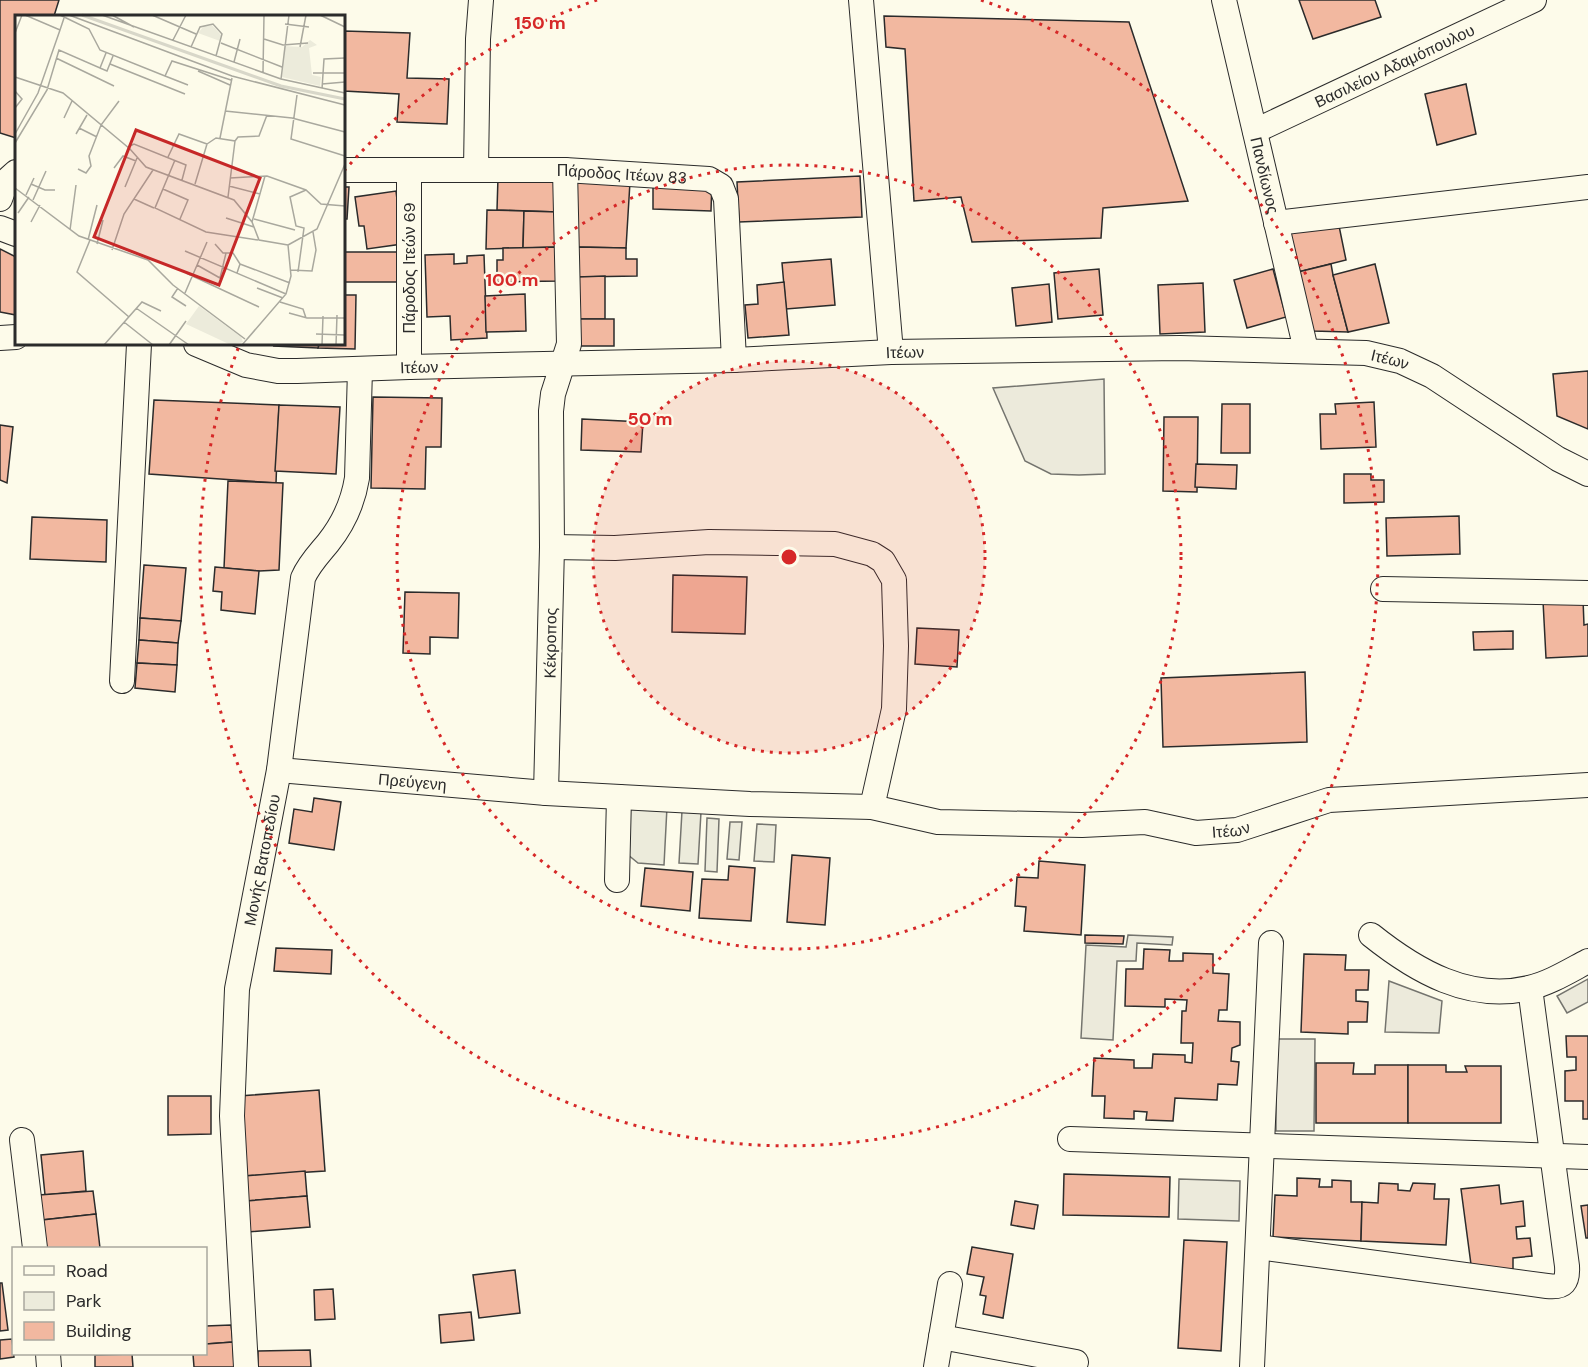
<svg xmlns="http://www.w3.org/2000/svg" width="1588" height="1367" font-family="'DM Sans',sans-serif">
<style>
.green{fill:#ecebdb;stroke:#74746e;stroke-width:1.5}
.parking{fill:#eceadb;stroke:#74746e;stroke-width:1.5}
.building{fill:#f2b8a0;stroke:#2b2b2b;stroke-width:1.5}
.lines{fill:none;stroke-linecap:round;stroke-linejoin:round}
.minor-casing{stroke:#2b2b2b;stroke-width:26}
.minor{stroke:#fdfbea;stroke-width:24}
.ring{fill:none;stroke:#d62828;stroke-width:3;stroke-dasharray:3 6}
.labels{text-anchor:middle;stroke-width:4.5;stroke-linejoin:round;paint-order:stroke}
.street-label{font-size:16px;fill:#2b2b2b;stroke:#fdfbea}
.inset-river{fill:none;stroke:#d8d7c9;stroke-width:3}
.inset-road{fill:none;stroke:#a9a89e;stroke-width:1.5}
.view{fill:#c62828;fill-opacity:0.15;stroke:#c62828;stroke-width:3}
.inset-edge{fill:none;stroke:#2b2b2b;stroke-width:3}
.centre{fill:#d62828;stroke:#fdfbea;stroke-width:3}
.ring-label{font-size:18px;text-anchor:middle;font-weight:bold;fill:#d62828;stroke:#fdfbea;stroke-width:4.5;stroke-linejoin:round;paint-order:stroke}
</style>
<rect width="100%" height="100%" fill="#fdfbea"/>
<g class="green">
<path d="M629,806l38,1 -3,58 -26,-2 -11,-9z"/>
<path d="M682,811l19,1 -3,52 -19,-1z"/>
<path d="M707,818l12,1 -2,53 -12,-1z"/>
<path d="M730,822h12l-3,38 -12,-1z"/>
<path d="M757,824l19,1 -2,37 -20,-1z"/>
</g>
<g class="parking">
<path d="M1104,379l1,95 -26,1 -28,-1 -26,-13 -32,-73z"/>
<path d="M1128,935l45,2 -1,8 -35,-2 -1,18h-19l-4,79 -32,-2 5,-93 40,2z"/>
<path d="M1588,979v23l-21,11 -10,-17z"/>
<path d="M1389,981l53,20 -3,32 -54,-1z"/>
<path d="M1276,1039h39l-1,92h-38z"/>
<path d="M1179,1179l61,2 -1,40 -61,-2z"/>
</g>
<g class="building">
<path d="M0,0h59l-5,16h-38v122l-16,-5z"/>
<path d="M1299,0h76l6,17 -68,22z"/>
<path d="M884,16l245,6 59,179 -85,7 -2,30 -129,4 -11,-45 -47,4 -9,-152 -19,-2z"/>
<path d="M344,31l66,2 -3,45 42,1 -2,45 -50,-2 2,-28 -55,-3z"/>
<path d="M1466,84l10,50 -39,11 -12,-51z"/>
<path d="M860,176l2,41 -123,5 -2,-40z"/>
<path d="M498,177l61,2 -1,33 -61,-2z"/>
<path d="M653,180l59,1 -1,30 -58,-2z"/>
<path d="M577,181l53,1 -4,66 -49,-1z"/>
<path d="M344,187h5l-2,32h-3z"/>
<path d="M396,191l6,53 -35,5 -3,-23h-5l-4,-29z"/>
<path d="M487,210l37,1 -1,37 -37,1z"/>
<path d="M524,211l34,1 1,35 -36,1z"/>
<path d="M1338,221l8,39 -48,12 -10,-40z"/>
<path d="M559,247l1,34 -63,1v-22h6v-12z"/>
<path d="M577,247l49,1v11h11v17l-59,1z"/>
<path d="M0,249l16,8v58l-16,-3z"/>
<rect x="344" y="252" width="57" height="30"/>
<path d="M454,254v10l13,-1v-7l17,-1 3,83 -36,2 -1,-24 -23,1 -2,-62z"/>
<path d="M831,259l4,46 -49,4 -4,-46z"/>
<path d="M1331,264l2,11 15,57 -35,-1 -15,-59z"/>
<path d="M1375,264l14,59 -41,9 -15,-57z"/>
<path d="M1099,269l4,46 -45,4 -4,-46z"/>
<path d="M1273,269l13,48 -39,11 -13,-48z"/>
<path d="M605,276v43h-26l-1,-42z"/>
<path d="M784,282l5,53 -41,3 -3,-33 13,-1 -1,-19z"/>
<path d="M1203,283l2,49 -45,2 -2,-49z"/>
<path d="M1049,284l3,38 -36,4 -4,-38z"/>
<path d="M525,294l1,37 -40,1 -1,-36z"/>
<path d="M344,295h12l-1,54 -37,-1 1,-4h25z"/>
<path d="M579,319h35v27h-34z"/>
<path d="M275,344h44l-1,4 -44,-2z"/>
<path d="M1588,371v58l-31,-13 -4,-42z"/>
<path d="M373,397l69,1 -1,49h-15l-1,42 -54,-1z"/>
<path d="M154,400l125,5 -3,78 -127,-9z"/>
<path d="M1374,402l2,45 -55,2 -1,-35h16l-1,-10z"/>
<path d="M1222,404h28v49h-29z"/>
<path d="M279,405l61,2 -4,67 -61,-3z"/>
<path d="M1164,417h34l-1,75 -34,-1z"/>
<path d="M582,419l61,3 -2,30 -60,-2z"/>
<path d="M0,425l13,2 -6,56 -7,-3z"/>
<path d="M1196,464l41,1 -1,24 -41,-2z"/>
<path d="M1344,474h27v6h13v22l-40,1z"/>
<path d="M228,481l55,2 -4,87 -20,1 -35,-3z"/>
<path d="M1459,516l1,38 -73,2 -1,-38z"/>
<path d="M32,517l75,3 -1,42 -76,-3z"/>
<path d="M144,565l42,3 -5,53 -41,-3z"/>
<path d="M215,567l44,4 -4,43 -34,-4 1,-18 -9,-1z"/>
<path d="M673,575l74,2 -2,57 -73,-2z"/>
<path d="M405,592l54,1 -1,45 -28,-1v17l-27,-1z"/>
<path d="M1583,599l1,26 4,-1v32l-42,2 -3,-57z"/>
<path d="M140,618l41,3 -3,22 -39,-3z"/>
<path d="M917,628l42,2 -2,37 -42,-3z"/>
<path d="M1513,631v18l-39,1 -1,-18z"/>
<path d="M139,640l39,3 -1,22 -40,-2z"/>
<path d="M137,663l40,2 -2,27 -40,-4z"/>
<path d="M1305,672l2,70 -144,5 -2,-69z"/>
<path d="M314,798l27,4 -7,48 -45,-7 5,-34 18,3z"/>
<path d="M792,855l38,3 -5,67 -38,-3z"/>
<path d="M1039,861l46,4 -4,70 -57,-4 2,-24 -11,-1 2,-29 21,1z"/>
<path d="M729,866l26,2 -4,53 -52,-3 3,-39 26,1z"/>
<path d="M645,868l48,4 -3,39 -49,-5z"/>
<path d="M1085,935l39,1 -1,8 -38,-1z"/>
<path d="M276,948l56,2 -1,24 -57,-3z"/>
<path d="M1144,949l26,1 -1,11h14v-8l30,1v19l16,1 -2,36h-8l-1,11 22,1v23l-8,3 -1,13 8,1 -2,23 -19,-1 -1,16 -42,-2 -2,23 -27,-1 1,-8 -13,-1v8l-30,-1 1,-22h-13l2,-38 40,2v8h18l1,-14 32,1v7l7,1 1,-20h-12l1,-32h4l1,-11 -22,-1v8l-40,-1 1,-37h17z"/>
<path d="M1304,954l42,1 -1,15h24l-1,20h-12v11l12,1 -1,20h-19v12l-47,-2z"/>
<path d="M1566,1036h22v83h-5v-18h-18v-30l11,-1v-13h-9z"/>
<path d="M1316,1063h38l-1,11h22v-9h33v58h-92z"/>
<path d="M1408,1065h38v7h21l-2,-6h36v57h-93z"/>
<path d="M319,1090l6,81 -81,5 -5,-80z"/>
<path d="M168,1096h43v38l-43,1z"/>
<path d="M83,1151l3,40 -41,4 -4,-40z"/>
<path d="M305,1171l2,25 -61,5 -2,-25z"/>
<path d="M1064,1174l106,3 -1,40 -106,-2z"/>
<path d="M1297,1178l23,1 -1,8h13v-7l19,1v21h11l-1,39 -88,-4 2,-42 22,1z"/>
<path d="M1379,1183l19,1v6l12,1 3,-8 22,1 -1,15h15l-3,46 -85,-4 1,-39 16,1z"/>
<path d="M1499,1185l2,19 22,-3 2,25 -9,1 1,12 13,-1 2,18 -19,2v11l-41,3 -11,-83z"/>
<path d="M93,1191l3,23 -54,6 -3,-25z"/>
<path d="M307,1196l3,31 -62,5 -2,-31z"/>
<path d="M1015,1201l23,4 -4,24 -23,-4z"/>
<path d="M1588,1205v33h-2l-5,-32z"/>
<path d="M96,1214l4,34h-55l-3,-28z"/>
<path d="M1184,1240l43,2 -6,109 -43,-3z"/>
<path d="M972,1247l41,7 -10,64 -20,-4 3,-18 -6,-1 4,-18 -17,-3z"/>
<path d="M515,1270l5,43 -41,5 -6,-43z"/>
<path d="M0,1283h2l6,47 -8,1z"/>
<path d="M333,1289l2,30 -20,1 -1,-30z"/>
<path d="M471,1312l3,28 -33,3 -2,-28z"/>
<path d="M231,1325l2,17 -27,2v-18z"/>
<path d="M12,1339l2,18 -14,2v-19z"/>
<path d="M233,1342l1,25h-40l-1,-13h13v-10z"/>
<path d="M310,1350l1,17h-53v-16z"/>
<path d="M132,1354l1,13h-38v-12z"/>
</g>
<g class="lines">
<defs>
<g id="minor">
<path d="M861,0l30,352"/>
<path id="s1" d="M1224,0l82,350"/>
<path id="s2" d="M1255,131l279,-131"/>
<path d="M476,169l2,-130 3,-39"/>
<path id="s3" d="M344,170h221l144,9 12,7 5,13 8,161"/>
<path id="s4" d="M565,170l4,174 -16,50 -2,17 1,136 -6,246 204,11 122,3 66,15 144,3 63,-3 51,11 41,-3 92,-30 259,-15"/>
<path d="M0,199l7,-19 9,-8"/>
<path d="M1276,223l312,-36"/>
<path d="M0,228l16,6"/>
<path d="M0,338l16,-1"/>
<path id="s5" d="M196,344l50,21 32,6h19l112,-4 325,-7 157,-8 289,-4 186,5 34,8 32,15 126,83 30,15"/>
<path d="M409,367v-197"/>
<path d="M552,547l63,1 94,-6 126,2 37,10 11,7 11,19 2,66 -2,63 -22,98"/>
<path d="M1383,589l205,4"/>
<path d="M122,681l17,-337"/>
<path id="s6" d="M279,770l267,23"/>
<path d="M617,880l2,-83"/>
<path d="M1371,935c45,36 98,67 158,53 21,-5 40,-17 59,-27"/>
<path d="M1070,1139l518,18"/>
<path d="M22,1140l13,108"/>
<path d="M1258,1247l289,39c17,2 21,-4 20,-20l-37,-278"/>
<path d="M941,1337l135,25"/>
<path d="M48,1354l1,13"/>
<path id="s7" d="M246,1367l-14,-251 5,-127 42,-219 24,-192c6,-14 16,-24 25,-35 16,-20 25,-40 29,-65l3,-109"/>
<path d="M936,1367l14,-83"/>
<path d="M1252,1367l19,-424"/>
</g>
</defs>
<use href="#minor" class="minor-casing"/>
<use href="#minor" class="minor"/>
</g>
<circle cx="789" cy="557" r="196" fill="#d62828" fill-opacity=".12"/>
<g class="ring">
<circle cx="789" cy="557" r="196"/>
<circle cx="789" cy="557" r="392"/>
<path d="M344 171A589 589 0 0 1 597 0M981 0A589 589 0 1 1 239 346"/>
</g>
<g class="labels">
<g class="street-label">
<text dy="6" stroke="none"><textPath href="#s2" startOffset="154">Βασιλείου Αδαμόπουλου</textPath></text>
<text dy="6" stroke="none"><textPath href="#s3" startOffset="278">Πάροδος Ιτέων 83</textPath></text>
<text dy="6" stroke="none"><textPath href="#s1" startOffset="180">Πανδίωνος</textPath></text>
<text transform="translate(409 268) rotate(-90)" y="6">Πάροδος Ιτεών 69</text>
<text dy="6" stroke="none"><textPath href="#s5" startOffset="714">Ιτέων</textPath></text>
<text dy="6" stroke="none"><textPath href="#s5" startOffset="1200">Ιτέων</textPath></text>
<text dy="6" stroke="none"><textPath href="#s5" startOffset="228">Ιτέων</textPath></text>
<text transform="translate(550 643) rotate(-89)" y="6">Κέκροπος</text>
<text dy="6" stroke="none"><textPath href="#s6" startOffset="134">Πρεύγενη</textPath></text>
<text dy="6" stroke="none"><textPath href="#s4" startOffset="1314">Ιτέων</textPath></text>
<text dy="6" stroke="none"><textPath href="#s7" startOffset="510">Μονής Βατοπεδίου</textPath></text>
</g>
</g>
<g transform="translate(15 15)">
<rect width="330" height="330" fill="#fdfbea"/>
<path d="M197,10l9,10 -1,6 -22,-8 6,-7zM295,25l7,5 -8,3 3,27 9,2 -1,9 -38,-9 2,-31 18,1zM184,291l42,31 2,5 -12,3 -45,-21z" fill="#ecebdb"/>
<path class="inset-river" d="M67,0l199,71 64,13"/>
<path class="inset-road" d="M10,0l35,15 4,-12M45,0l29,14 11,21 65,26 7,-15 59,19M54,0l163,61 113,29M87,0l179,64 64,14M97,0l22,12M137,0l44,19M305,0l25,12M270,9l24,3M0,18l7,-18M249,24l19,6 25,-2M158,25l13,-25M206,28l61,24M176,32l9,-20 13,-3 9,10 -6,22M285,32l6,-32M41,43l58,28M219,47l6,-23M95,49l75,30M85,53l7,3 6,-15M183,56l32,14M248,57l1,-57M298,58h32M150,61l23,9M0,62l48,16 67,56 16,18 88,33 18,22 7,18 29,5M266,64l8,-64M307,69l23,-2M307,74l2,-30 21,-1M0,76l7,8 -7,9M282,80l-6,44 54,17M210,96l67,7 53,14M49,103l8,-17M64,113l18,9M0,119l23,-41 22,-63M61,119l11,-19M205,123l12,-60M220,126l3,-4 21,-1 8,-21M0,128l32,-53 12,-40 41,18 6,-15M192,129l9,-6 19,3 -7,56M113,132l6,-3 52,21 -4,15M153,142l11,-23 28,10M160,145l-20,48 51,24 52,8M99,153l9,-12 13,5M63,154l8,4 5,-7 -2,-10 12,-31 18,-24M215,163l37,-2 39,14 15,14 24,2M16,169l14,6h10M180,169l12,-40M214,171l31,8M110,172l12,-29M0,173l64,48 69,24 25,25 72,54M148,174l25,11 -8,19M11,180l8,-17M119,184l20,9M18,185l13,-29M3,198l11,-16M211,203l28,9M239,204l41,11M16,207l9,-17M237,207l13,-46M55,215l6,-45M73,225l9,-35M75,225l-13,32 52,45M82,229l6,-24M200,229l8,9h10l7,11M97,235l12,-36 29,-44M170,236l101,43M182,250l23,13 6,-25M275,255l22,1 4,-21 -3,-18M283,257l6,-44 -8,-2 -6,-29 16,-7M171,258l73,34M222,258l3,-9 50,19M163,273l-6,9 14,9M242,273l26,10M170,278l22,-51M265,287l23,7 3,9M121,293l53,37M274,298l18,5h38M109,307l29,23M301,319l29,1M89,330l38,-43 19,9M154,330l17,-24M227,330l44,-51 5,-18 -3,-31 29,-16 28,-65M307,330l1,-29M321,330l1,-30"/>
<path class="view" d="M121,115l124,48 -41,107 -125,-48z"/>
<rect width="330" height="330" class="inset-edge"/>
</g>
<circle cx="789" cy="557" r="9" class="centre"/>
<g class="ring-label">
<text x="540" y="29">150 m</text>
<text x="512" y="286">100 m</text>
<text x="650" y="425">50 m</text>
</g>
<rect x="12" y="1247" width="195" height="108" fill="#fdfbea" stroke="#a9a89e" stroke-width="1.5"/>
<rect x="24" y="1266" width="30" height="9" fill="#fdfbea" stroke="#a9a89e" stroke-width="1.5"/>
<text x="66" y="1277" font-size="18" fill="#2b2b2b">Road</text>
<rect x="24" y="1292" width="30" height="18" fill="#ecebdb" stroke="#a9a89e" stroke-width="1.5"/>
<text x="66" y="1307" font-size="18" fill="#2b2b2b">Park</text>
<rect x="24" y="1322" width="30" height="18" fill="#f2b8a0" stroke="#a9a89e" stroke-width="1.5"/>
<text x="66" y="1337" font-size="18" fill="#2b2b2b">Building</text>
</svg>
